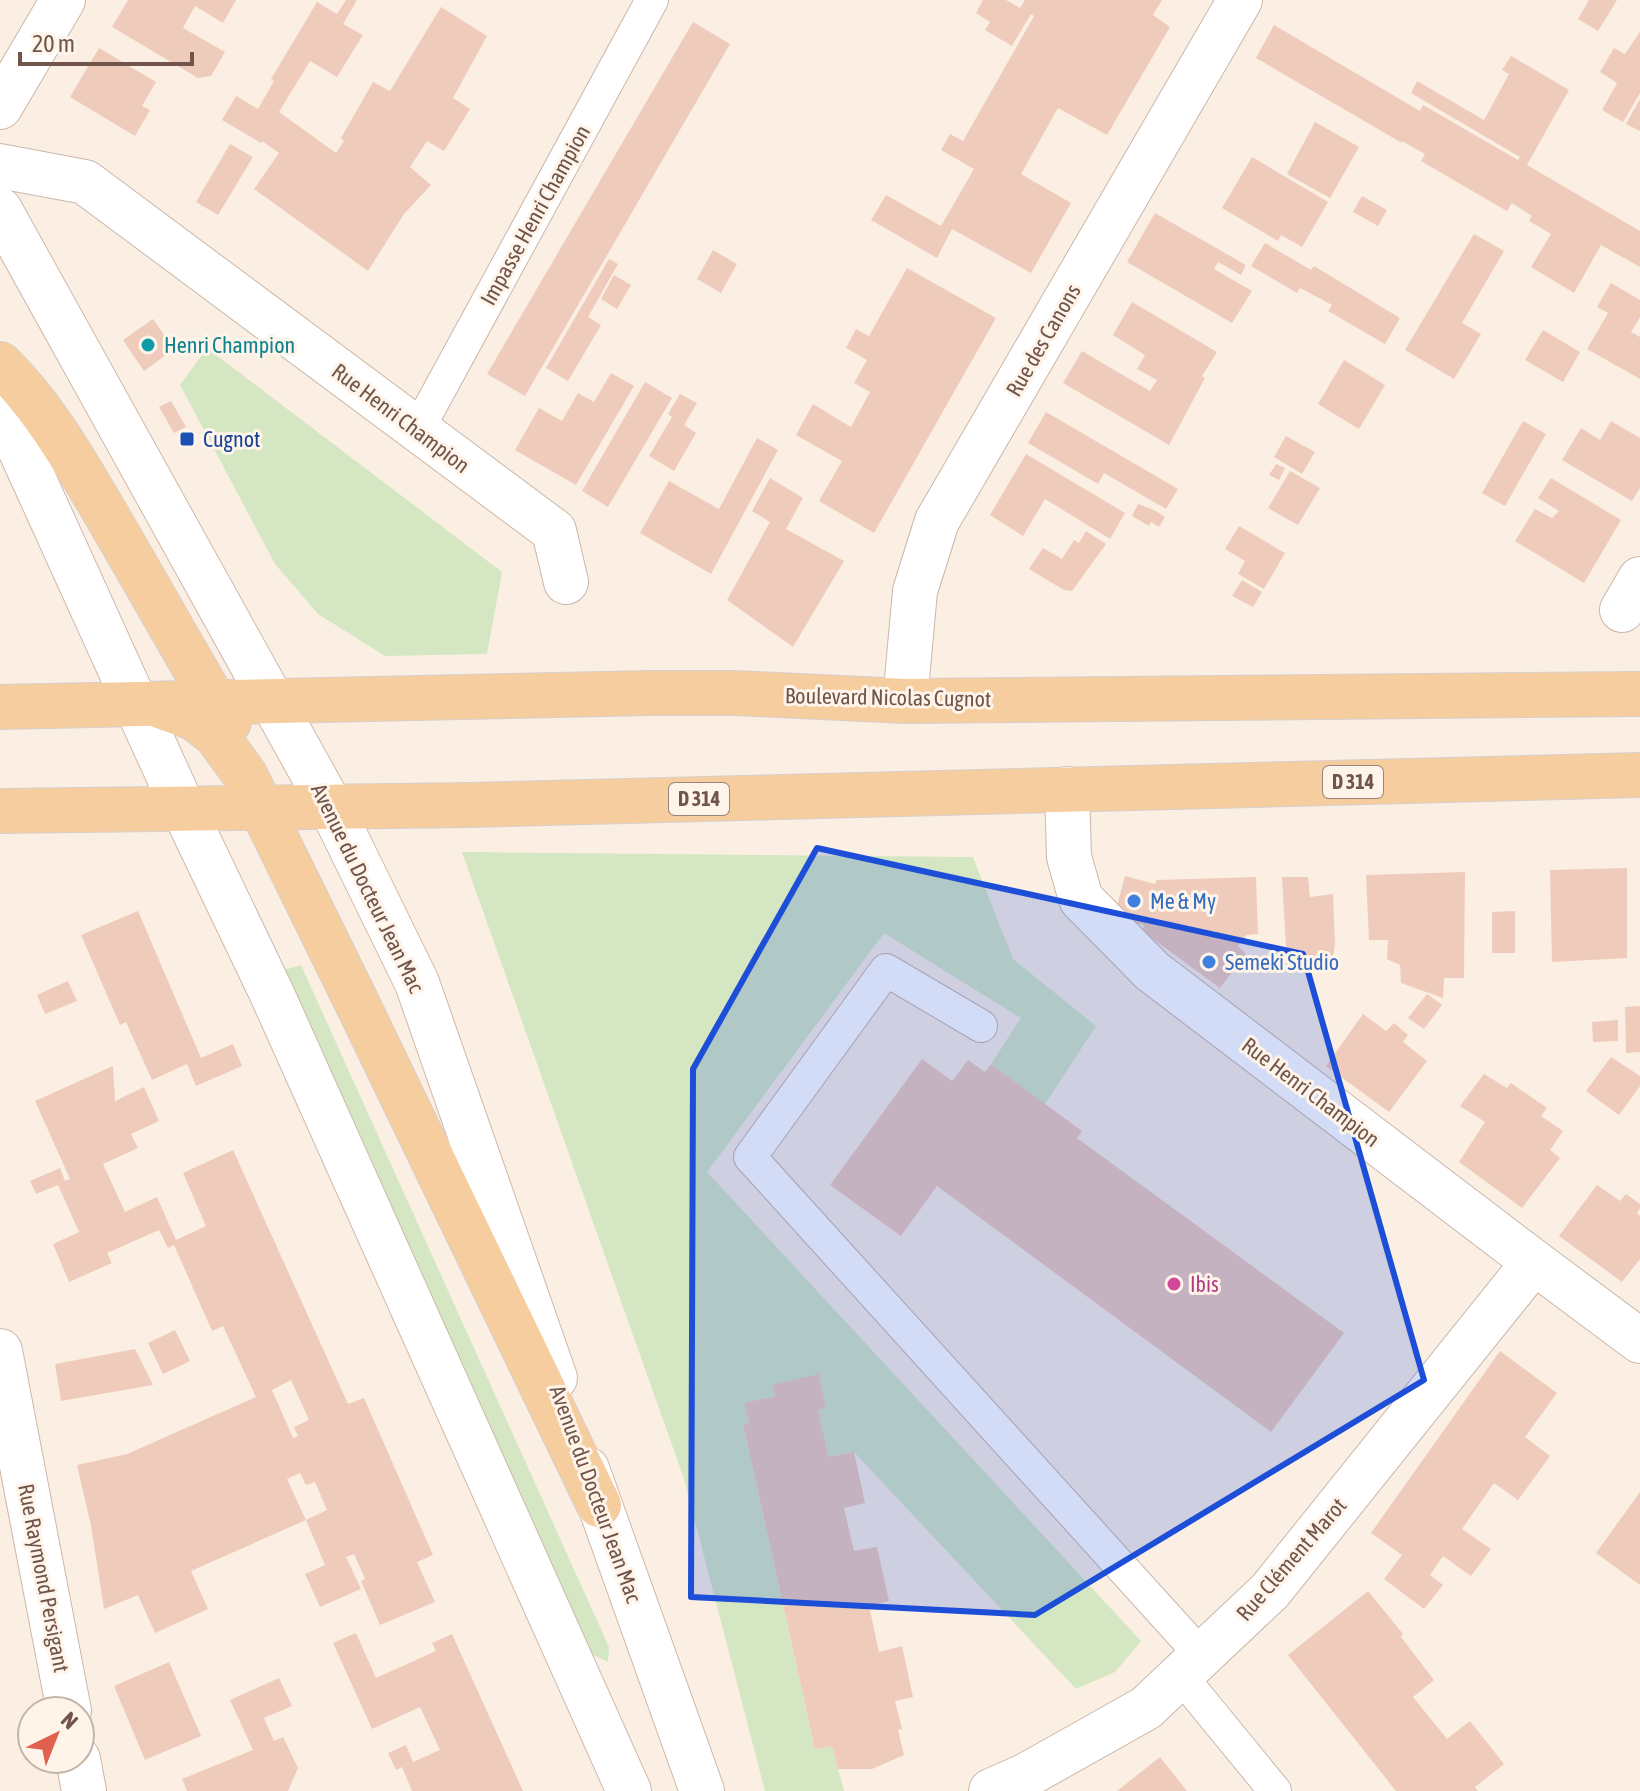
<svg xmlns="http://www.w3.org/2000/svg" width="1640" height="1791" font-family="'Asap Condensed',sans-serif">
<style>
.green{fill:#d5e7c2}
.building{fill:#efcbbc;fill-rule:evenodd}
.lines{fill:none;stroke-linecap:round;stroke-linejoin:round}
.service-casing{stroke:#cbb6aa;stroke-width:34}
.minor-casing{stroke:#cbb6aa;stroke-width:46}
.tertiary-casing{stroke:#cbb6aa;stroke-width:46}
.secondary-casing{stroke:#d0b8aa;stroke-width:46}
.primary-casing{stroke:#d7cfcc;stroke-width:46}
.service{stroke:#fff;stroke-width:32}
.minor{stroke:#fff;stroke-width:44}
.tertiary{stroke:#fff;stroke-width:44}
.secondary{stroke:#fff;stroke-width:44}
.primary{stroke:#f6cd9e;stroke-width:44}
.marked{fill:#1d4ed8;fill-opacity:0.2;stroke:#1d4ed8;stroke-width:6;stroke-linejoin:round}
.culture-dot{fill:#0f9aa8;stroke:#fef4e9;stroke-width:3}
.transit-dot{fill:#1a4fb4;stroke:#fef4e9;stroke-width:3}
.shop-dot{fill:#3f7fe0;stroke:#fef4e9;stroke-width:3}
.hotel-dot{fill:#d1479c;stroke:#fef4e9;stroke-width:3}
.labels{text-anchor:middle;stroke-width:6;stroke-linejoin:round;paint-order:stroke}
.shield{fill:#fef4e9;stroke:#9b857a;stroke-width:2}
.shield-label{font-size:20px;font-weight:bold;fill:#71554a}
.street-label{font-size:22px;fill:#71554a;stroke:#fef4e9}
.culture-label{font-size:22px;fill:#0d838f;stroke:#fef4e9;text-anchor:start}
.transit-label{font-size:22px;fill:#164399;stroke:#fef4e9;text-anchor:start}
.shop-label{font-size:22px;fill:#366cbe;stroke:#fef4e9;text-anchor:start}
.hotel-label{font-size:22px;fill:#b23c85;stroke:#fef4e9;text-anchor:start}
</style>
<rect width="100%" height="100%" fill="#fbefe3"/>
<g class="green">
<path d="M207,348l295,224 -15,82 -102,2 -67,-42 -43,-50 -95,-179z"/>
<path d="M462,852l511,5 40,102 83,67 -51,78 -54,-40 30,-46 -137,-85 -177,239 434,469 -26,31 -39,17 -222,-237 -25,5 -11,-47 8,-2 -7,-33 -46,10 2,11 -31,7 5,20 -6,2 72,324 17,-3 12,45h-79l-81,-312z"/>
<path d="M301,965l308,682 -1,15 -17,-8 -308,-684z"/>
</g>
<g class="building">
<path d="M128,0h108l-13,23 -28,-17 -12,22 42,24 -14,24 -13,2 -86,-51z"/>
<path d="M346,0h11l-14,24 20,11 -26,42 -27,-16 -31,51 57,41 8,-12 -3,-3 32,-56 17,9 51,-84 46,29 -34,62 17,11 -26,42 -17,-10 -17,26 21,18 -27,29 -36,57 -114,-82 25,-36 -17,-12 -1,2 -39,-23 14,-24 22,13 16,-28 -3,-2 46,-77 20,12z"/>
<path d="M983,0h23l14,8 5,-8h137l-9,15 17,12 -63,108 -49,-27 -37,66 50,29 -40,70 -79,-44 -15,29 -66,-38 15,-25 55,31 33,-57 -33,-19 9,-16 13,7 71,-125 -3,-2 -19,32 -27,-16 5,-8 -14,-9z"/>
<path d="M1589,0h28l-19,31 -20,-12z"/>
<path d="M693,22l37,22 -205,352 -38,-22z"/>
<path d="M1274,25l146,86 3,-6 95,55 2,-3 -109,-64 6,-12 67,39 25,-46 -7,-4 9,-14 58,34 -42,75 113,66v36l-39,-22 -27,48 -43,-26 20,-33 -22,-13 3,-5 -20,-13 -5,8 -14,-8 -72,-42 4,-7 -23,-13v2l-146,-85z"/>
<path d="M1640,32v61l-17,29 -21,-12 15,-27 -17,-11 14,-24 11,6z"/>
<path d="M99,48l57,34 -14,24 8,4 -15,26 -65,-39z"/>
<path d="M1640,99v32l-14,-7z"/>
<path d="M1315,122l44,25 -29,51 -43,-24z"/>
<path d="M230,144l23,13 -35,58 -22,-13z"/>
<path d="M1252,157l76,45 -26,45 -21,-12 -3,6 -56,-33z"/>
<path d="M1362,196l25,14 -9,16 -25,-14z"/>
<path d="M1155,213l91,52 -5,10 -23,-13 -4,7 38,22 -20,32 -105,-61z"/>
<path d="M1474,234l30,17 -42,72 19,11 -27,45 -49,-29z"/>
<path d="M1265,243l46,27 3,-4 86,52 -15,26 -57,-33 4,-6 -32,-17 -3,5 -46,-27z"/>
<path d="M713,250l24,14 -16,29 -24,-14z"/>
<path d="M609,259l9,5 -30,53 13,8 -33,56 -22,-13z"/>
<path d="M907,268l89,50 -122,215 -55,-32 23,-40 -46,-26 17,-31 38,23 19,-35 -16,-9 13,-23 -21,-12 10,-19 13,7z"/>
<path d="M614,275l17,10 -14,24 -16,-10z"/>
<path d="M1611,283l29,17v17l-9,15 9,5v42l-53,-30 21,-36 -11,-6z"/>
<path d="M1132,302l85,50 -15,24 3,2 -36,67 -106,-62 19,-32 68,40 7,-11 -20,-11 8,-14 -32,-20z"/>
<path d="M153,319l21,30 -30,22 -21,-31z"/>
<path d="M1543,330l37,22 -17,30 -38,-22z"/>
<path d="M1344,360l41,25 -26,44 -41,-25z"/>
<path d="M611,373l23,13 -58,99 -61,-35 24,-42 23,13 16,-28 16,9z"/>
<path d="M645,382l27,16 -64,109 -26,-16z"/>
<path d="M680,394l17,9 -13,22 12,8 -22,38 -25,-15 23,-39 -4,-3z"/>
<path d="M171,401l15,26 -12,6 -15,-26z"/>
<path d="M1046,412l132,77 -12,20 -62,-36 -6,11 -70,-41z"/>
<path d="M1523,421l23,13 -41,72 -23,-13z"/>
<path d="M1611,421l29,17v50l-8,13 -70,-41 19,-32 19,12z"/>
<path d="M1286,436l29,16 -13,22 -28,-17z"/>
<path d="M757,438l21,12 -67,124 -71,-41 29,-52 50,28z"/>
<path d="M1026,454l99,59 -15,26 -65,-40 -22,37 -33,-21z"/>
<path d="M1276,464l9,4 -6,12 -10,-5z"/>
<path d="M1290,471l30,17 -22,37 -30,-17z"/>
<path d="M770,478l33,20 -17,31 58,32 -51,86 -66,-47 43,-78 -18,-11z"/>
<path d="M1551,478l70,42 -37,63 -69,-42 20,-32 17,9 7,-7 -21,-13z"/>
<path d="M1138,504l16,6 11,7 -6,10 -8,-5 -2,4 -17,-10z"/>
<path d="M1239,526l46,27 -21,36 -26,-15 7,-13 -20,-12z"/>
<path d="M1086,531l20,13 -34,47 -8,-1 -35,-21 14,-21 19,11 12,-19 5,3z"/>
<path d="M1242,580l20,12 -9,15 -21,-11z"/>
<path d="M1627,868v90l-75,4 -2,-92z"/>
<path d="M1465,872l-1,106h-20l-1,20 -42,-15 -1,-18 -13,-6 1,-19h-19l-3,-65z"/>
<path d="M1125,876l30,8 2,-4 99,-3 2,57 -12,1 -8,11 8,8 -26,34 -78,-57 2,-6 -30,-8z"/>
<path d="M1282,877h26l2,20 23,-3 2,49 -3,20 -46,-15z"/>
<path d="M138,911l63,147 32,-14 9,22 -46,20 -9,-22 -35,16 -26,-58 -6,3 -39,-90z"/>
<path d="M1515,911v42h-23v-41z"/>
<path d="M68,981l9,20 -32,13 -8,-19z"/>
<path d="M1427,994l15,11 -18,24 -16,-11z"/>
<path d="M1640,1006v46l-14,1 -1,-46z"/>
<path d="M1363,1014l23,17 8,-8 14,12 -5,7 24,19 -38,51 -63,-46z"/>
<path d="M1618,1020v21l-25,1 -1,-20z"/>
<path d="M1611,1057l29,19v10l-21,29 -33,-24z"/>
<path d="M922,1059l30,22 16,-21 17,12 6,-8 91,67 -5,7 267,195 -73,99 -334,-246 -36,50 -71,-51z"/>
<path d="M113,1066l2,35 29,-14 15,34 -28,13 7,14 -35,16 22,48 32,-15 19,43 30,-14 -23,-53 50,-23 115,254 16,-6 69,157 -16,7 18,40 -55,23 -19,-44 4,-2 -11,-25 -8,3 15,32 -41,18 -15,-33 20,-9 -19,-45 21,-10 -12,-28 -9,3 -6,-12 -13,6 19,41 -115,51 17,38 -53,24 -17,-38 -34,14 -13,-83 -14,-61 50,-11 129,-57 -33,-71 -11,5 -38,-86 -6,3 -9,-18 -52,23 5,10 -43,19 -16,-38 26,-12 -21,-47 -22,9 -6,-13 30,-13 5,13 5,-2 -35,-78zM291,1380l18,40 -15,7 4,9 -5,2 -21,-48z"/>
<path d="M1484,1074l23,14 4,-5 36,25 -6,8 22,15 -13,19 10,8 -38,50 -63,-46 26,-40 -25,-16z"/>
<path d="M1597,1185l23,16 6,-7 14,10v4l-3,5 3,3v43l-18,23 -63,-46z"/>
<path d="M175,1330l15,31 -27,13 -15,-31z"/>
<path d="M135,1349l18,36 -92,16 -6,-37z"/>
<path d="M1500,1351l57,42 -32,44 25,19 -32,44 -24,-17 -32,46 29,20 -20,27 -28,-20 -13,19 13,10 -19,24 -40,-30 18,-24 -31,-22z"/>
<path d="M819,1374l7,34 -8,2 11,47 25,-5 11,51 -21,5 10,43 23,-4 12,54 -20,5 10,46 23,-6 11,51 -18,4 7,28 -4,1 6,25 -32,14h-34l-6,-23 -17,3 -72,-325 6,-1 -5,-20 31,-7 -3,-11z"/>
<path d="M1640,1492v93l-44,-32z"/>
<path d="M1368,1591l35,43 -2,3 33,43 -21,17 34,42 23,-18 34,43 -29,23 3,4h-82l-108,-136z"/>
<path d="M356,1633l20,45 60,-27 -4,-8 20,-9 71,157h-111l-10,-24 -6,3 -8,-17 18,-8 7,17 27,-12 -20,-43 -48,22 -39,-86z"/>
<path d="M169,1662l32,74 -56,24 -31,-74z"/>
<path d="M279,1678l13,28 -28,12 10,23 9,-4 15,31 -10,23h-101l-5,-12 71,-29 -23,-50z"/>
<path d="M1160,1757l27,34h-70z"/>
</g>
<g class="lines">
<defs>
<g id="service">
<path d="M417,431l235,-431"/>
<path d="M981,1026l-95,-56 -136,187 452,499"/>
<path d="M1180,1675l95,116"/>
</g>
<g id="minor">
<path d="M0,107l63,-107"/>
<path d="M0,166l85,16 469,349 12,51"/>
<path d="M1622,610l18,-31"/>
<path d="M905,701l10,-110 22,-70 303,-521"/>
<path d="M0,1351l69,360"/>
<path d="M78,1759l6,32"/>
<path d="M991,1791l34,-15 121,-68 124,-117 264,-329"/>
</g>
<path id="tertiary" d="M1067,789l2,68 12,42 71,72 382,291 106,79"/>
<g id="secondary">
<path d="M0,210l331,597 86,176 138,395"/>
<path d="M0,405l183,403 89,186 357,797"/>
<path d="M587,1469l115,322"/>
</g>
<g id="primary">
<path d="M0,364c42,41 71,91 100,140 39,66 76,133 115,199l14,19"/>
<path d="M0,707l652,-14h82l171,8 735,-7"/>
<path d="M162,707l32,11 22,17 29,40 113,230 241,500"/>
<path d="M0,811l470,-6 1170,-30"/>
</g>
</defs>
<use href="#service" class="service-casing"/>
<use href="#minor" class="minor-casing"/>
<use href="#tertiary" class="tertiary-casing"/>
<use href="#secondary" class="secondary-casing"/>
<use href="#primary" class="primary-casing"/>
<use href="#service" class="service"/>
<use href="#minor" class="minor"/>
<use href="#tertiary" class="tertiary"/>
<use href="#secondary" class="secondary"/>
<use href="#primary" class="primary"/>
</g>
<path class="marked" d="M817,848l486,106 121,426 -389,235 -344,-18 2,-528z"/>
<circle class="culture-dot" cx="148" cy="345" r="8"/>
<rect class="transit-dot" x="179" y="431" width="16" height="16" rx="4"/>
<g class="shop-dot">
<circle cx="1134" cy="901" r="8"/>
<circle cx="1209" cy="962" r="8"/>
</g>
<circle class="hotel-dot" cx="1174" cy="1284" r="8"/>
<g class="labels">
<g class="shield">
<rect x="1323" y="766" width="60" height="32" rx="6"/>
<rect x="669" y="783" width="60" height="32" rx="6"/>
</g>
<g class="shield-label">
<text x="1353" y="789">D 314</text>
<text x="699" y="806">D 314</text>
</g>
<g class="street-label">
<text transform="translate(535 215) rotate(-61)" y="8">Impasse Henri Champion</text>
<text transform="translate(1043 340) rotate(-60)" y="8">Rue des Canons</text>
<text transform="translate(401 418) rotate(37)" y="8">Rue Henri Champion</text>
<text transform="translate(888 697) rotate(1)" y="8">Boulevard Nicolas Cugnot</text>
<text transform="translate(368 888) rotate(64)" y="8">Avenue du Docteur Jean Mac</text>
<text transform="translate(1311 1092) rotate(37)" y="8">Rue Henri Champion</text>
<text transform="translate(596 1494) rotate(70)" y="8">Avenue du Docteur Jean Mac</text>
<text transform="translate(1291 1559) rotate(-49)" y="8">Rue Clément Marot</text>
<text transform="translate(44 1578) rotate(79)" y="8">Rue Raymond Persigant</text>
</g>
<g class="culture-label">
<text x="164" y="353">Henri Champion</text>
</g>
<g class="transit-label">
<text x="203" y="447">Cugnot</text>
</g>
<g class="shop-label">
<text x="1150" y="909">Me &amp; My</text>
<text x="1225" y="970">Semeki Studio</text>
</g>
<g class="hotel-label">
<text x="1190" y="1292">Ibis</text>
</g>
</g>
<g transform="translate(56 1735) rotate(43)"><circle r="38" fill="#fef4e9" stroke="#c6b4a9" stroke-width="2"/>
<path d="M0-6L14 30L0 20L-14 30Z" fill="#df614e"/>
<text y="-12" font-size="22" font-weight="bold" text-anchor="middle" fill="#71554a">N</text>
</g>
<path d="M20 52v12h172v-12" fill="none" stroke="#71554a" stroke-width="4"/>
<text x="32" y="52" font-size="24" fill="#71554a" stroke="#fef4e9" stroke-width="6" paint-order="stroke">20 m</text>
</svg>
